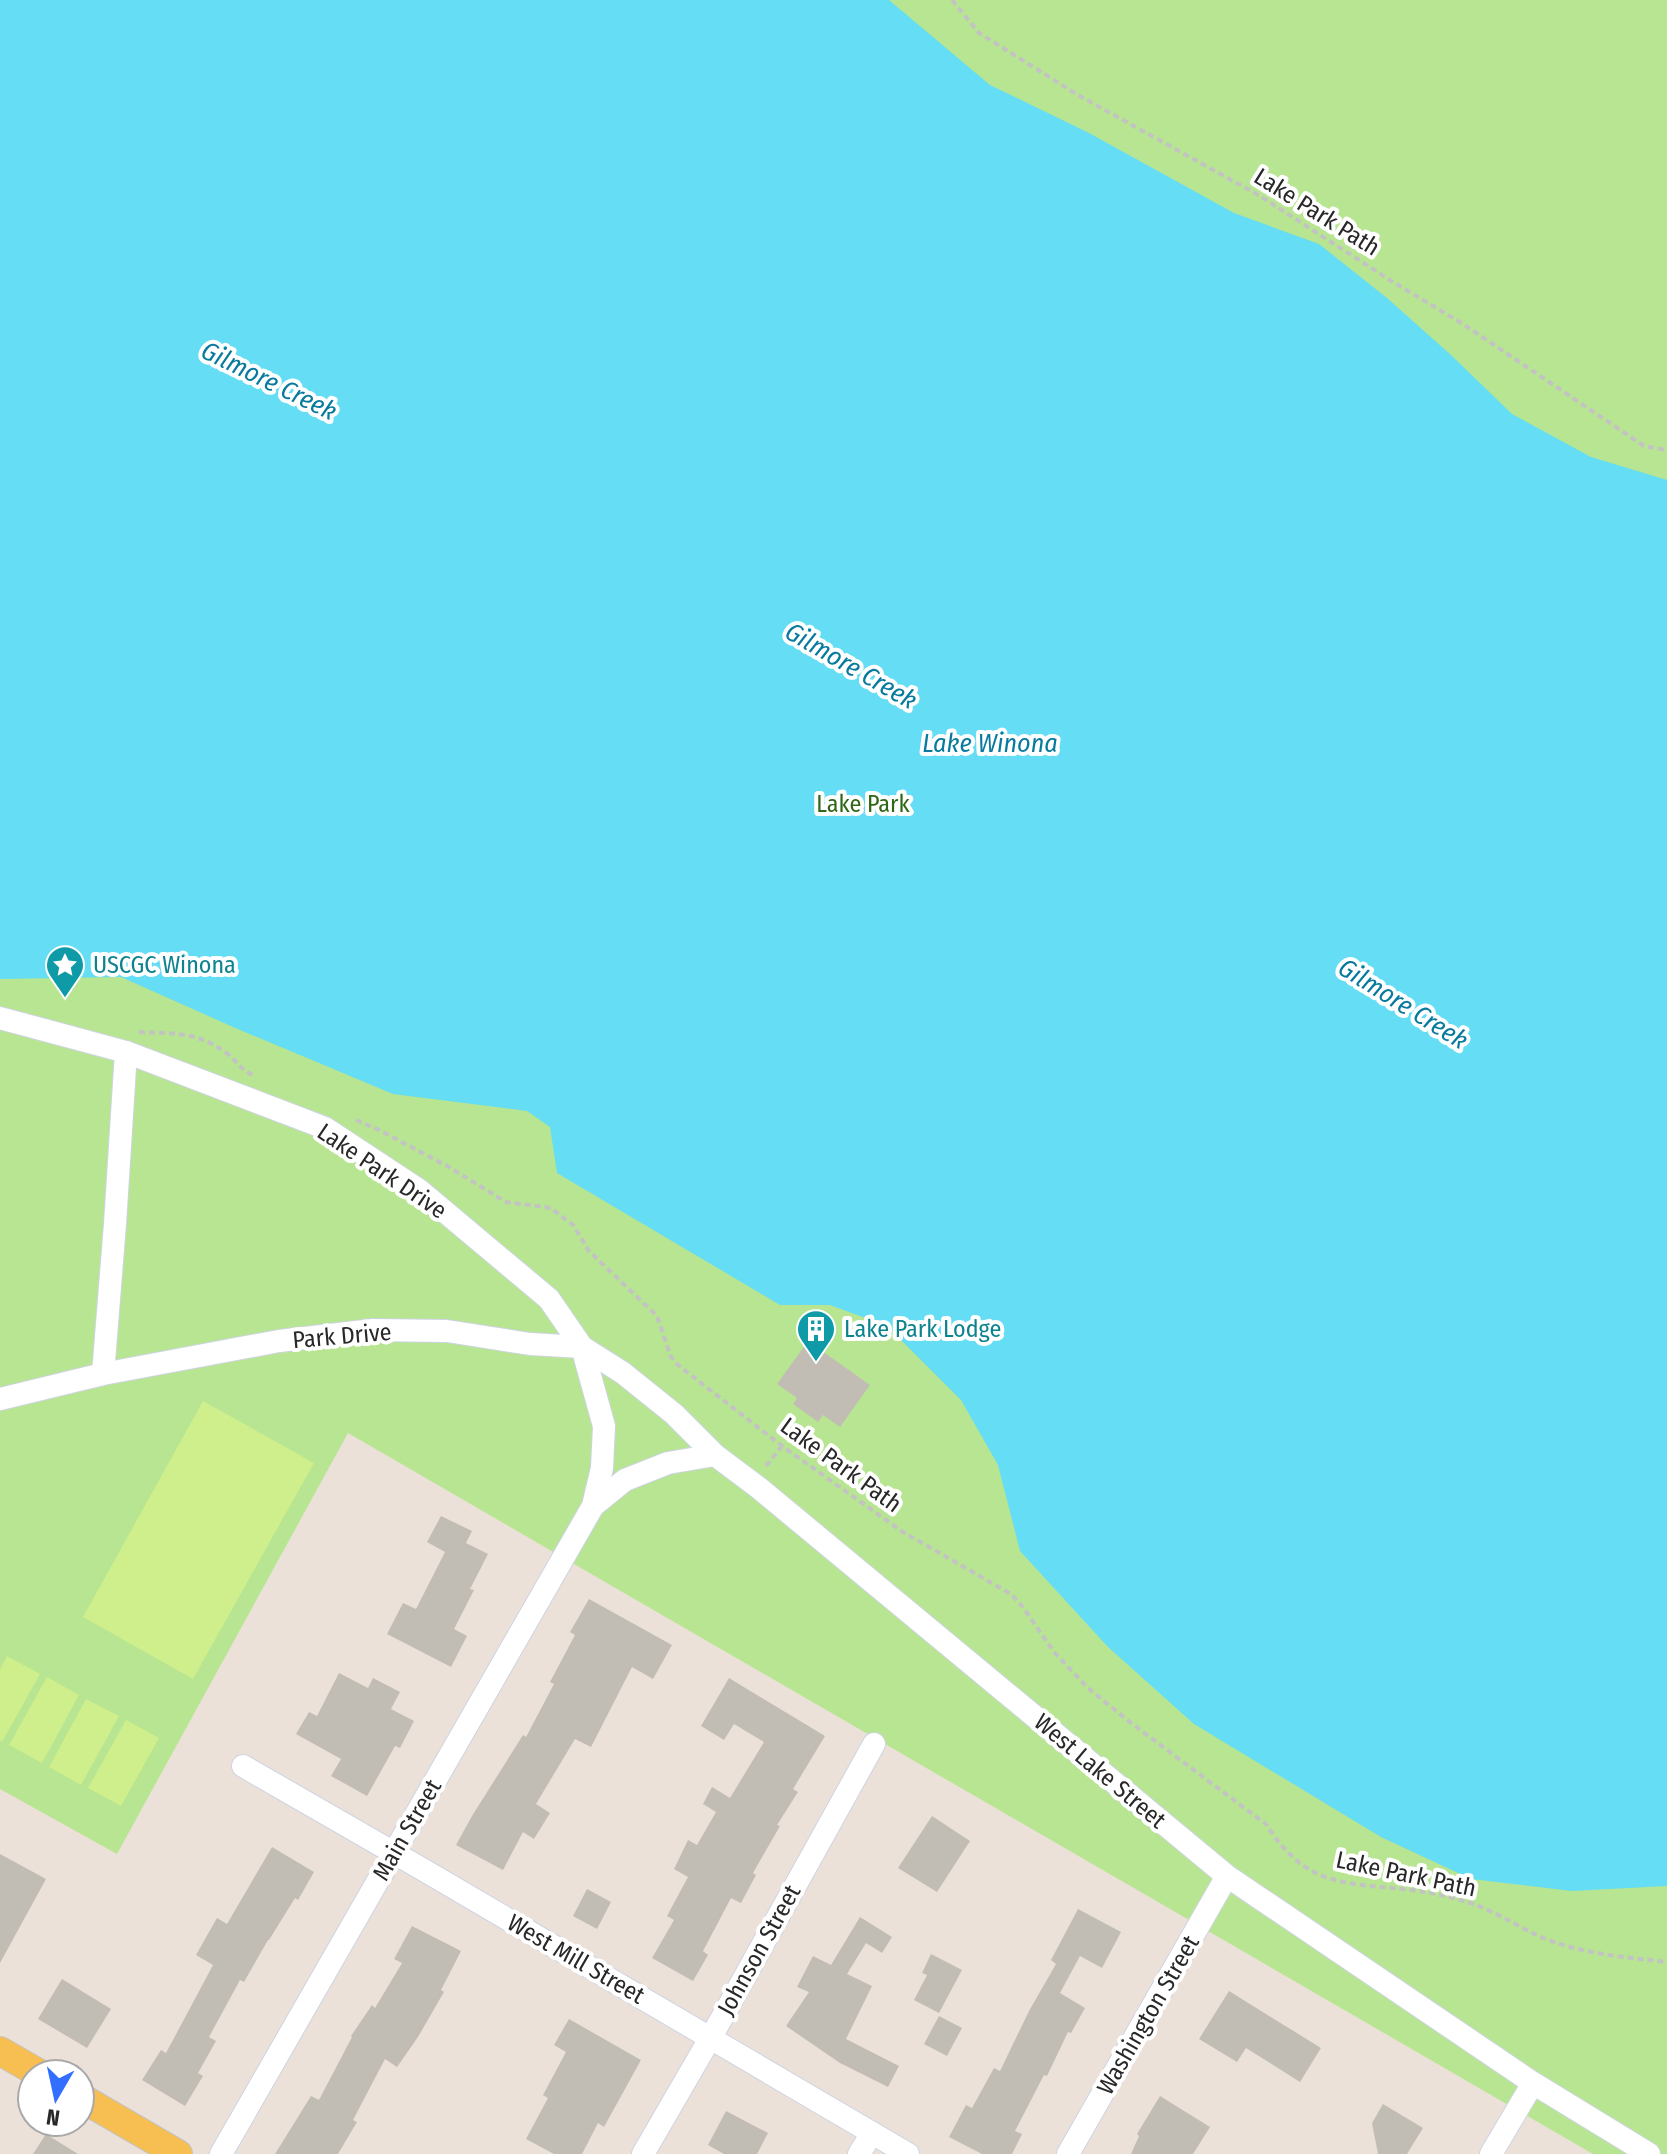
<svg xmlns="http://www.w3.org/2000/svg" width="1667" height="2154" font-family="'Fira Sans Condensed',sans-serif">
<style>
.green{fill:#b7e591}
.pitch{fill:#cfee8c}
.water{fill:#65ddf4}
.building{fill:#c2bdb4}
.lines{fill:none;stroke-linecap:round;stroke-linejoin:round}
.minor-casing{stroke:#ced4e2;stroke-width:24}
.major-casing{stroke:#c3c3c3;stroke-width:30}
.path{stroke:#c3c3c3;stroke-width:4;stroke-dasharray:6 4;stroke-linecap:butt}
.minor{stroke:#fff;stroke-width:22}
.major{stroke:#f7bf52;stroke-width:28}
.labels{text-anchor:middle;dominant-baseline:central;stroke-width:8;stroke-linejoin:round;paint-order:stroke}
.street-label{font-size:24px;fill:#282828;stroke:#fff}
.park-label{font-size:24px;fill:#2f6716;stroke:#fff}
.culture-label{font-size:24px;fill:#0d838f;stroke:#fff;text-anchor:start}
.water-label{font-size:26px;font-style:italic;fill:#077a9d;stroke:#fff}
</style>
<rect width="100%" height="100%" fill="#ebe1d8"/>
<path class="green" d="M0,0h1667v2154h-74l-1245,-721 -231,421 -117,-65z"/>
<path class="pitch" d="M203,1401l111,62 -121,216 -110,-62z
M7,1656l33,18 -38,68 -2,-2v-71z
M47,1677l32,18 -37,68 -33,-18z
M86,1699l33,17 -38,69 -32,-18z
M126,1720l33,18 -38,68 -33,-18z"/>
<path class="water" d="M0,0h889l101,85 99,48 145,80 85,31 68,54 64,57 61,59 79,43 76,23v1406l-95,5 -101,-12 -90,-42 -187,-113 -86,-77 -88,-96 -22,-86 -37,-65 -74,-74 -57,-21h-50l-223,-132 -7,-46 -23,-16 -134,-17 -160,-67 -112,-50 -121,2z"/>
<path class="building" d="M808,1341l62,44 -30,42 -17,-12 -5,7 -25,-18 4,-6 -20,-14z
M441,1516l31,15 -6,12 22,11 -18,35 4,1 -20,39 13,7 -16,31 -64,-33 16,-31 13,6 29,-57 -18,-10z
M589,1599l83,46 -19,34 -21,-12 -41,80 -16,-8 -39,65 14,9 -16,26 -11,-7 -20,38 -47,-25 16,-29 51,-81 3,2 28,-53 -4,-2 25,-47 -5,-3z
M339,1673l29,15 5,-10 27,14 -9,17 23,12 -14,27 -5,-2 -28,50 -36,-20 10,-17 -45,-25 13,-22 8,4z
M729,1678l96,58 -32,53 5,3 -21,33 3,1 -27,47 3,2 -15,28 -10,-5 -28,53 5,4 -15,26 -41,-23 22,-38 -7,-4 21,-39 -14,-8 14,-29 9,5 19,-33 -13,-8 9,-17 18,11 34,-56 -30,-18 -10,16 -23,-14z
M932,1816l38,25 -33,51 -39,-24z
M272,1847l42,25 -16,28 -3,-2 -26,42h-1l-24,42 -4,-2 -31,57 7,4 -18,32 5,3 -18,30 -43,-26 19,-30 5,3 47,-88 -17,-10 21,-37 10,6z
M0,1854l46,25 -46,84z
M587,1889l24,13 -14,27 -24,-13z
M1078,1909l43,23 -19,36 -22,-12 -20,37 25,15 -14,25 -3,-1 -21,44 -3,-1 -29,56 7,3 -10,20h-30l-33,-17 17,-32 6,3 22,-40 6,3 29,-60 27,-47 -5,-4z
M860,1917l32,20 -10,16 -16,-10 -19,31 25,12 -26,53 53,27 -11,21 -48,-24 -54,-37 23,-34 -12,-5 16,-31 18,9z
M412,1926l49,25 -20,39 3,2 -26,45 -21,30 -12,-8 -32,61 4,2 -19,32h-63l36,-58 8,4 33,-63 -1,-1 21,-31 3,3 27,-45 -8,-4z
M931,1954l31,16 -23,43 -25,-13 13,-25 -5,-2z
M62,1979l49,30 -24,39 -49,-29z
M1229,1991l92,57 -21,34 -54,-34 -9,14 -38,-23z
M939,2016l23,12 -15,28 -23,-12z
M569,2019l72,41 -37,67 -6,-4 -16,31h-28l-28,-15 22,-41 -5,-3 23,-43 -12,-7z
M1160,2096l50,31 -17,27h-62l8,-18 -2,-2z
M1383,2104l40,24 -16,26h-29l-6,-31z
M726,2111l42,22 -11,21h-33l-16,-9z
M46,2134l32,20h-45z"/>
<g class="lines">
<g class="minor-casing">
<path id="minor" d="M0,1018l126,34 199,76 94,62 130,109 33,48 22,79 -2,42 -9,38 -372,648
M103,1374l12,-150 11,-172
M0,1399l103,-25 176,-33 94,-11 74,1 83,13 52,3 41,26 51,41 41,41 44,33 468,388 306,207 116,71
M593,1506l32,-26 43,-17 47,-8
M243,1766l179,103 486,285
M643,2154l80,-138 151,-272
M859,2154l13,-21
M1068,2154l159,-278
M1491,2154l42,-71"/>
</g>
<g class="major-casing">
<path id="major" d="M0,2051l40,23
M80,2097l98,57"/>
</g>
<path class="path" d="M952,0l27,33 99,62 182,101 133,86 70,42 181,122 23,4
M139,1032c37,2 59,-1 90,23 11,9 9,13 24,20
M356,1120l23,10 70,37 57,35 45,6 22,17 16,26 68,65 14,41 7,8 104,81 121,86 108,62 11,12 32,46 34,36 43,35 136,102c12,20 30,40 53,50 37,15 81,10 120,20 18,4 36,9 52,17 17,8 33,18 49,25 40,17 84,20 126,25
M766,1466l16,-20"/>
<use href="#minor" class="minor"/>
<use href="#major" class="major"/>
</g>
<defs>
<g id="sight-pin" transform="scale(2)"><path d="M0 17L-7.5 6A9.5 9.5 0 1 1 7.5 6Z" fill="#0f9aa8" stroke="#fff"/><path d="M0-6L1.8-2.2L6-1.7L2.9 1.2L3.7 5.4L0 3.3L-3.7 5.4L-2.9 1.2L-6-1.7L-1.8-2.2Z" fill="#fff"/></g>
<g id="building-pin" transform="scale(2)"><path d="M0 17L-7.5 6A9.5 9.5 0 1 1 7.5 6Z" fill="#0f9aa8" stroke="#fff"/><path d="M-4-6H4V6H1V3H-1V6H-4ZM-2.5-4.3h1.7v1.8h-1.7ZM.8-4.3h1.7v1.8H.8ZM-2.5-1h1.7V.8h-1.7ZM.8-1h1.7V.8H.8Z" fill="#fff"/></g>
</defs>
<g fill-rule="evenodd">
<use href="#sight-pin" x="65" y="965"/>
<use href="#building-pin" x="816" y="1329"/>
</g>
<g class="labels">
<g class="street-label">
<text transform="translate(1317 212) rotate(32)">Lake Park Path</text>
<text transform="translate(382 1171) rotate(34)">Lake Park Drive</text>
<text transform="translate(342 1336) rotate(-5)">Park Drive</text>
<text transform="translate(841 1465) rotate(36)">Lake Park Path</text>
<text transform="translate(1100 1771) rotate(40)">West Lake Street</text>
<text transform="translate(407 1830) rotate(-60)">Main Street</text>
<text transform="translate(1406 1874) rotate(12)">Lake Park Path</text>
<text transform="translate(759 1950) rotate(-61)">Johnson Street</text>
<text transform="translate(576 1959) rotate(30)">West Mill Street</text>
<text transform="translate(1148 2015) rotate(-60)">Washington Street</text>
</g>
<g class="park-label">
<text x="863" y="804">Lake Park</text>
</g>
<g class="culture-label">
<text x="93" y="965">USCGC Winona</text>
<text x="844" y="1329">Lake Park Lodge</text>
</g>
<g class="water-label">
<text transform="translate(269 381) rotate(26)">Gilmore Creek</text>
<text transform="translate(851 666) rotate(30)">Gilmore Creek</text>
<text x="990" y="743">Lake Winona</text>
<text transform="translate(1403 1004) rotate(32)">Gilmore Creek</text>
</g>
</g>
<g transform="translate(56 2098) rotate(189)"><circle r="38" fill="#ffffff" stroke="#a9a9a9" stroke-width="2"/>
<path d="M0-6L14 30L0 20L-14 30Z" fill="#326eff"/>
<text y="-12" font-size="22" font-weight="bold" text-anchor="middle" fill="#282828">N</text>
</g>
</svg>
